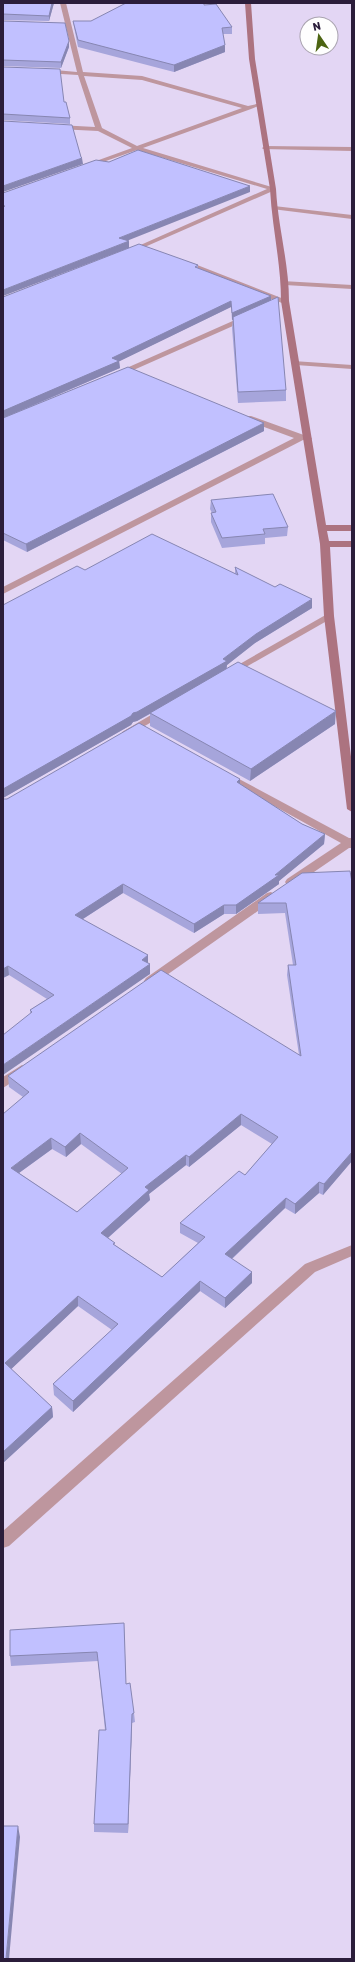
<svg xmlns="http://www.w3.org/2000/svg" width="355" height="1962" font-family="Rubik,sans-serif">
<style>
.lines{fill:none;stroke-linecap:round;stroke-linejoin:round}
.street{fill:#be969e;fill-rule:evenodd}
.secondary{fill:#ac7380;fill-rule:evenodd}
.wall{fill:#a6a5db;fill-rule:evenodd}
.shaded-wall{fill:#8786b2}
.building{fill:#c1c0ff;stroke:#8786b2;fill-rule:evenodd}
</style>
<rect width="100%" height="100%" fill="#e3d6f4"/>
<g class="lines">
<path class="street" d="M60,3h6l17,69 59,4 106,30 13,-3v2l-10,4 -108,39 132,40v2l-144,63h-4v-2l140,-62 -130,-39 -48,17h-4v-2l47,-17 -34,-17 -40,-2 -3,-2 3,-2 37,2 -17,-52 -34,-2 -3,-2 3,-2 33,3zM84,76l58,4 100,28 -105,38 -35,-18z
M265,146l87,1v4l-89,-2 -1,-1z
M274,206l78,9v4l-80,-10v-2z
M181,261h6l102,40 -7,2 -101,-38z
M282,281l70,4v4l-67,-4 -4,-2z
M244,316l7,2 -131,58 -7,-2z
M293,361l59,4v4l-56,-4h-3z
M245,416h6l61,22 -1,2h-8l-300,154v-7l291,-149 -49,-18z
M329,613l5,3 -2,2 -100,57h-6l-2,-2z
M163,708l4,1 1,2 -1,2 -36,21 -4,1 -5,-3z
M226,772l123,66h3v10h-3l-54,37h-8l-2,-3 2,-3 54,-36 -119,-66 -1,-2z
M271,892l6,4 -2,3 -121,85h-8l-2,-3 2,-3 121,-85z
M22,1065l4,2 2,3 -2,3 -23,15v-11z
M352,1245v11l-37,16 -306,274 -6,2v-17l302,-267z"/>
<path class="secondary" d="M245,3h6l4,56 21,130c2,38 13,74 13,112l37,224h26v6h-25l2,10h23v6h-22l4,69 18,149v47l-5,-3 -23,-193 -4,-72 -39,-243c0,-38 -9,-74 -11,-112l-21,-130z"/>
</g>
<path class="wall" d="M3,3h51l-5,18 -46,-1z
M204,5l28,22v7h-9l2,11v7l-51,20 -96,-25 -4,-20 -1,-6h18z
M3,21l66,26 -8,21 -58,-2z
M3,67l61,35 6,16v6l-67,-4z
M198,265v3l73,32 15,90v11l-48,2 -6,-75 1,-9 -1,1 -1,-13 -112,54 1,7 -104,45 248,18 -237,121 -24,-12v-243z
M211,500l77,27 -1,9 -22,2v6l-43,4 -11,-26v-9h1l-2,-4z
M235,567l77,41 -57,35 -28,22v4l108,55 -85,57 -100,-55v-12l-13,7 -4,1 -2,3 -128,73v-193l82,-35 150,3z
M240,779v5l62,40 23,10 -1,10 -45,37v3l-43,30h-12l-30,19 -71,-40 -40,26 65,45 2,10 -120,39v-3l17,-11 -38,-24 -6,3 4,-179z
M352,882v279l-29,34 -4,-2 -24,21 -10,-6 -53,51 20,24 -27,25 -25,-17 -127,121 -19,-17 -1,-11 59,-54 -34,-24 -67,63 41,38 1,10 -50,46 20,-366 -14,-10 -1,-11 291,-21 -12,-80 1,-10h5l-8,-52 -27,1v-11zM241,1125l31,19 -27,31 -65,48v10l18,10 -36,34 -47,-32 -7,-7 42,-38 -1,-6 37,-29 3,2zM81,1144l41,30 -45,38 -58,-39 33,-24 14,8z
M124,1623l2,61 8,29 1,9 -3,1 -4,110 -34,-1v-8l11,-94 -7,-69 -87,5 -1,-10z"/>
<path class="shaded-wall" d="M52,3h2l-5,18v-5z
M69,41v6l-8,21v-6z
M225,45v7l-51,20v-7z
M82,158l1,6 -80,28v-6z
M250,186v6l-131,52v-6z
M129,241v7l-126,48v-6z
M271,296v7l-39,17v-7z
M231,301v6l-113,55 1,-1 1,7 -117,50v-7l109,-53z
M264,423v8l-237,121 -1,-8z
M312,599v9l-57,35 -28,22 -1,5 -89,51 -4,1 -2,3 -128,73v-9l220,-130 33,-25z
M336,711l-1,13 -85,57 1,-12z
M240,779v9l-3,-6z
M325,834l-1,10 -45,37v3l-43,30v-9l39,-30z
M123,884v9l-48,31v-9z
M224,905v9l-30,19v-9z
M148,955v9l-6,-4z
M150,964v10l-147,101v-10z
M8,966l1,9 -6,3v-9z
M241,1114v11l-52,42v-10z
M80,1133l1,11 -15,13 -1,-10z
M51,1138l1,11 -40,29 -1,-10z
M352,1152v9l-29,34 1,-11z
M186,1155v10l-37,29 1,6 -48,43 -1,-10 44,-46z
M319,1182v11l-24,21v-10z
M286,1198l-1,10 -60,57v-11z
M252,1272v11l-27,25v-10z
M200,1281v10l-127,121v-11z
M78,1296v10l-72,68 -1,-11z
M52,1407l1,10 -50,46v-11z
M132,1714v9l-4,110v-9z
M18,1826l2,11 -11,122h-3z"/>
<path class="building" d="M3,3h49l-3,13 -46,-2z
M126,3h78v2l12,-1 16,23 -10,1 3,17 -51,20 -96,-25 -5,-19h18z
M3,21l62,2 4,18 -8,21 -58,-2z
M3,67l57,2 4,33h2l4,16 -67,-4z
M3,121l69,4 9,32 1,1 -79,28z
M138,150l112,36 -131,52 10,3 -126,49v-83l2,-1h-2v-13l93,-33 13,2z
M139,244l59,21 -3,2 76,29 -39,17 -1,-12 -119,57 7,3 -116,50v-114z
M278,297l8,93 -48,2 -5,-75z
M128,367l136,56 -238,121 -23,-11v-115z
M273,494l15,33 -25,2 2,5 -43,4 -11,-25 5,-1 -5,-12z
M152,534l86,41 -3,-8 40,20 5,-3 32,15 -56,35 -33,25 4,2 -90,51 -4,1 -2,3 -128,73v-184l74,-39 8,4z
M238,662l98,49 -85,58 -101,-56z
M139,723l101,56 -3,3 65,42 23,10 -50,41h4l-43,30h-12l-30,19 -71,-40 -48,31 73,40 -6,5 8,4 -147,101v-30l29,-23 -2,-2 24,-15 -46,-29 -5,3v-170h4z
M350,871l2,11v270l-28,32 -5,-2 -24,22 -9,-6 -61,56 27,18 -27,26 -25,-17 -127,120 -20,-17 65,-60 -40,-28 -73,67 47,44 -49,45v-338l26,-22 -21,-16 153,-106 140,86 -13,-91h8l-10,-62h-28l44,-30zM241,1114l37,23 -33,38 -6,-4 -59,52 25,14 -43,40 -49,-33 2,-1 -14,-10 48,-43 -4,-3 41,-32 3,2zM80,1133l48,35 -51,44 -66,-44 40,-30 14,9z
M124,1623l2,61 4,-1 4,30 -2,1 -4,110h-34l5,-94h7l-9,-78 -87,4v-26z
M3,1826h15l-12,133h-3z"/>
<rect width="355" height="1962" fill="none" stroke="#2b1d3a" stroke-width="8"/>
<g transform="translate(319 36) rotate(347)"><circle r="19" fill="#fefefe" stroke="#aaa4b0"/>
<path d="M0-3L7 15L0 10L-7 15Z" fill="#4c6412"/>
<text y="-6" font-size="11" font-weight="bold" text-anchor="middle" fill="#2b1d3a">N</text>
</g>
</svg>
